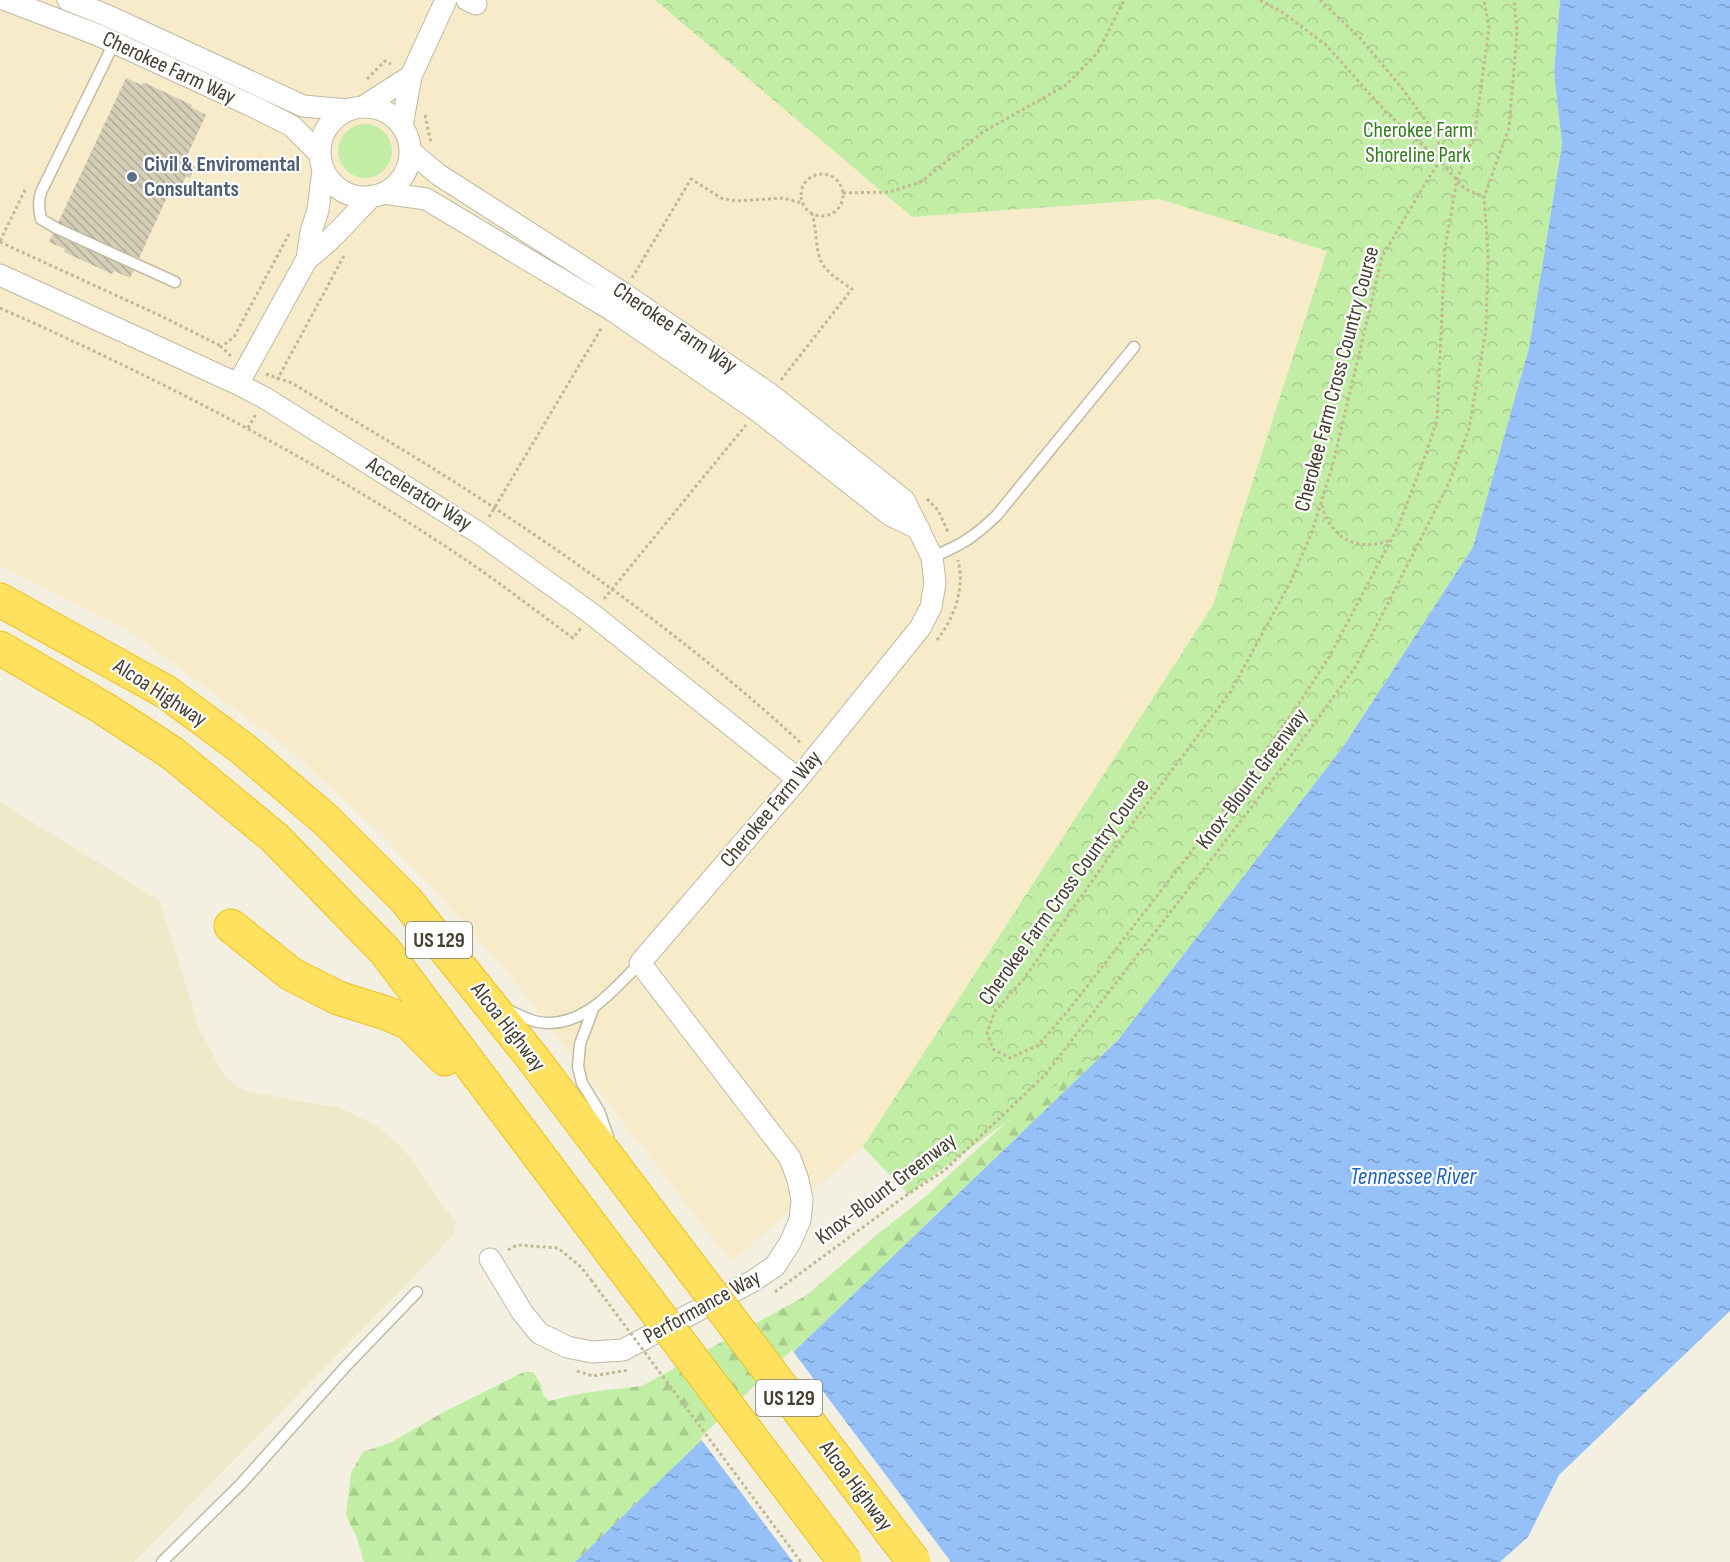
<svg xmlns="http://www.w3.org/2000/svg" width="1730" height="1562" font-family="'Sofia Sans Condensed',sans-serif">
<style>
.commercial{fill:#f8ebc9}
.education{fill:#eee9c9}
.grass{fill:#c2eda5}
.forest{fill:url(#forest-firs)}
.park{fill:url(#park-crowns)}
.water{fill:url(#water-ripples)}
.pier{fill:#f3f0e1}
.building{fill:url(#building-back-hatch)}
.lines{fill:none;stroke-linecap:round;stroke-linejoin:round}
.lane-casing{stroke:#bfbaa4;stroke-width:13}
.street-casing{stroke:#bfbaa4;stroke-width:23}
.highway-casing{stroke:#eec020;stroke-width:35}
.path{stroke:#c2b893;stroke-width:3;stroke-dasharray:3 3;stroke-linecap:butt}
.lane{stroke:#fff;stroke-width:10}
.street{stroke:#fff;stroke-width:21}
.highway{stroke:#ffe160;stroke-width:33}
.highway-bridge-casing{stroke:#eec020;stroke-width:35;stroke-linecap:butt}
.path-bridge{stroke:#c2b893;stroke-width:3;stroke-dasharray:3 3;stroke-linecap:butt}
.highway-bridge{stroke:#ffe160;stroke-width:33}
.service-dot{fill:#5c6f8a;stroke:#fff;stroke-width:2}
.labels{text-anchor:middle;dominant-baseline:central;stroke-width:4.5;stroke-linejoin:round;paint-order:stroke}
.shield{fill:#fff;stroke:#7d7970;stroke-width:1.5}
.shield-label{font-size:21px;font-weight:bold;fill:#454032}
.street-label{font-size:22px;fill:#454032;stroke:#fff}
.park-label{font-size:22px;fill:#357c1f;stroke:#fff}
.service-label{font-size:22px;font-weight:bold;fill:#4e5e75;stroke:#fff;text-anchor:start}
.water-label{font-size:24px;font-style:italic;fill:#2063bb;stroke:#fff}
</style>
<defs>
<pattern id="forest-firs" width="22" height="20" patternUnits="userSpaceOnUse" patternTransform="scale(1.5)"><rect width="22" height="20" fill="#c2eda5"/><path d="M5 1l3.5 6h-7zM16 11l3.5 6h-7z" fill="#a8cc8e"/></pattern>
<pattern id="park-crowns" width="20" height="18" patternUnits="userSpaceOnUse" patternTransform="scale(1.5)"><rect width="20" height="18" fill="#c2eda5"/><path d="M2 6a3 3 0 1 1 6 0M12 15a3 3 0 1 1 6 0" fill="none" stroke="#a8cc8e"/></pattern>
<pattern id="water-ripples" width="26" height="14" patternUnits="userSpaceOnUse" patternTransform="scale(1.5)"><rect width="26" height="14" fill="#95c1f8"/><path d="M2 4q2-2 4 0t4 0M15 11q2-2 4 0t4 0" fill="none" stroke="#7b9ec9"/></pattern>
<pattern id="building-back-hatch" width="6" height="6" patternUnits="userSpaceOnUse" patternTransform="scale(1.5)"><rect width="6" height="6" fill="#d5ceb6"/><path d="M-1 5l2 2M0 0l6 6M5-1l2 2" fill="none" stroke="#afa995"/></pattern>
</defs>
<rect width="100%" height="100%" fill="#f3f0e1"/>
<path class="commercial" d="M0,0h655l257,217 247,-18 168,52 -114,354 -350,542 -132,115 -234,-303 -112,-122 -102,-93 -154,-113 -129,-66z"/>
<path class="education" d="M0,802l160,99 40,130 25,46 19,14 96,17 37,18 25,21 53,75 -1,12 -43,46 -277,282h-134z"/>
<path class="grass" d="M338 151a27 27 0 1 1 54 0a27 27 0 1 1-54 0Z"/>
<path class="forest" d="M1118,1040l-543,522h-211l-7,-24 -11,-23 5,-42 12,-21 27,-9 52,-30 82,-41h9l8,12 2,11 6,6 34,-8 59,-7 165,-91 72,-62 45,-35 87,-80z"/>
<path class="park" d="M655,0h905l-6,72 8,72 -33,204 -56,199 -128,197 -227,296 -210,154 -45,-47 350,-542 114,-354 -168,-52 -247,18z"/>
<path class="water" d="M1560,0h170v1311l-171,164 -31,62 -28,25h-925l543,-522 227,-296 128,-197 56,-199 33,-204 -8,-72z"/>
<path class="pier" d="M792,1350l159,212h-158l-93,-124z"/>
<path class="building" d="M126,78l16,7 1,-3 49,23 -1,2 15,8 -22,47 11,5 -5,11 -4,-2 -5,12 -8,-4 -43,94 -16,-7 -2,3 -48,-22 1,-3 -16,-7z"/>
<g class="lines">
<g class="lane-casing">
<path id="lane" d="M114,43l-73,149c-3,10 -2,17 0,27l15,9 119,54
M932,557c30,-12 42,-20 65,-42l137,-168
M593,1009l-13,35 -2,23 4,16 17,28 9,26
M508,1010c9,4 20,10 30,12 44,8 75,-32 102,-59
M162,1562l79,-78 105,-118 71,-74"/>
</g>
<g class="street-casing">
<path id="street" d="M6,0l92,35 154,71 40,20 28,28
M68,0l38,15 197,91 45,4
M467,0l9,4
M364,106l47,-30
M320 152a45 45 0 1 1 90 0a45 45 0 1 1-90 0Z
M402,126l9,-50 35,-76
M410,151l29,24 184,118 147,101 134,106 28,57 3,26 -4,24 -11,21 -122,151 -158,184 150,195 8,22 4,20 -2,20 -10,23 -15,23 -22,15 -130,69 -31,2 -25,-5 -28,-14 -17,-21 -32,-53
M384,193l42,6 186,111 146,101 132,104 29,14
M307,259c25,-18 44,-42 65,-63
M0,275l238,109 27,14 214,135 113,81 206,165
M238,384l69,-125 4,-27 7,-22 5,-40"/>
</g>
<g class="highway-casing">
<path id="highway" d="M0,600l166,92 76,56 84,72 80,80 129,161 130,172
M0,648l103,60 69,45 103,85 110,113 236,314
M231,926l60,48 47,24 48,15 23,10 36,36"/>
</g>
<path class="path" d="M1260,0l22,12 44,33 60,67 54,49 25,28 19,8
M1320,0l40,38 41,49 37,50 2,24 -14,21 -44,75 -49,207 -21,68 -21,49 -60,110 -99,133 -109,156 -28,31 -8,22 6,16 17,9 28,-13 30,-34 150,-194 80,-112 31,-48 69,-130 26,-68 13,-39 8,-172 12,-68 18,-48 14,-104 -5,-28
M367,79l18,-18 6,3
M425,115l5,24 3,4
M801 195a21 21 0 1 1 42 0a21 21 0 1 1-42 0Z
M843,193l46,-1 32,-10 62,-50 83,-47 32,-33 26,-52
M0,241l26,-53
M0,242l161,74 60,30
M632,278l59,-99 30,19 15,3 47,-3 19,5
M0,308c160,71 317,152 463,250 37,25 73,53 110,80l8,-10
M231,356l-10,-9 13,-10 55,-103
M266,374l26,9c67,41 135,80 201,124 108,71 214,149 309,237
M277,380l68,-126
M781,380l71,-91c-10,-7 -26,-16 -31,-28 -6,-13 -4,-32 -9,-47
M248,428l8,-14
M927,499l11,11 11,24
M1322,505c8,33 36,48 68,35
M489,517l113,-190
M604,599l142,-174
M937,640c18,-23 28,-52 21,-80
M508,1250l9,-5 41,3 23,19 10,13
M775,1292l133,-98 37,-24 100,-95 242,-314 69,-95 93,-183 20,-54 17,-99 2,-77 -4,-56 25,-69 8,-96 -3,-32
M577,1371l16,5 36,-6"/>
<use href="#lane" class="lane"/>
<use href="#street" class="street"/>
<use href="#highway" class="highway"/>
<g class="highway-bridge-casing">
<path id="highway-bridge" d="M665,1233l249,329
M621,1265l224,297"/>
</g>
<path class="path-bridge" d="M591,1280l210,282"/>
<use href="#highway-bridge" class="highway-bridge"/>
</g>
<circle class="service-dot" cx="132" cy="177" r="6"/>
<g class="labels">
<g class="shield">
<rect x="406" y="922" width="66" height="36" rx="4.5"/>
<rect x="756" y="1380" width="66" height="36" rx="4.5"/>
</g>
<g class="shield-label">
<text x="439" y="940">US 129</text>
<text x="789" y="1398">US 129</text>
</g>
<g class="street-label">
<text transform="translate(169 68) rotate(25)">Cherokee Farm Way</text>
<text transform="translate(675 328) rotate(34)">Cherokee Farm Way</text>
<text transform="translate(1337 379) rotate(-75)">Cherokee Farm Cross Country Course</text>
<text transform="translate(419 494) rotate(32)">Accelerator Way</text>
<text transform="translate(160 693) rotate(33)">Alcoa Highway</text>
<text transform="translate(1252 779) rotate(-53)">Knox-Blount Greenway</text>
<text transform="translate(771 809) rotate(-50)">Cherokee Farm Way</text>
<text transform="translate(1064 892) rotate(-54)">Cherokee Farm Cross Country Course</text>
<text transform="translate(508 1027) rotate(52)">Alcoa Highway</text>
<text transform="translate(886 1189) rotate(-37)">Knox-Blount Greenway</text>
<text transform="translate(702 1307) rotate(-29)">Performance Way</text>
<text transform="translate(856 1486) rotate(53)">Alcoa Highway</text>
</g>
<g class="park-label">
<text x="1418" y="130">Cherokee Farm<tspan x="1418" dy="25">Shoreline Park</tspan></text>
</g>
<g class="service-label">
<text x="144" y="164">Civil &amp; Enviromental<tspan x="144" dy="25">Consultants</tspan></text>
</g>
<g class="water-label">
<text x="1413" y="1176">Tennessee River</text>
</g>
</g>
</svg>
